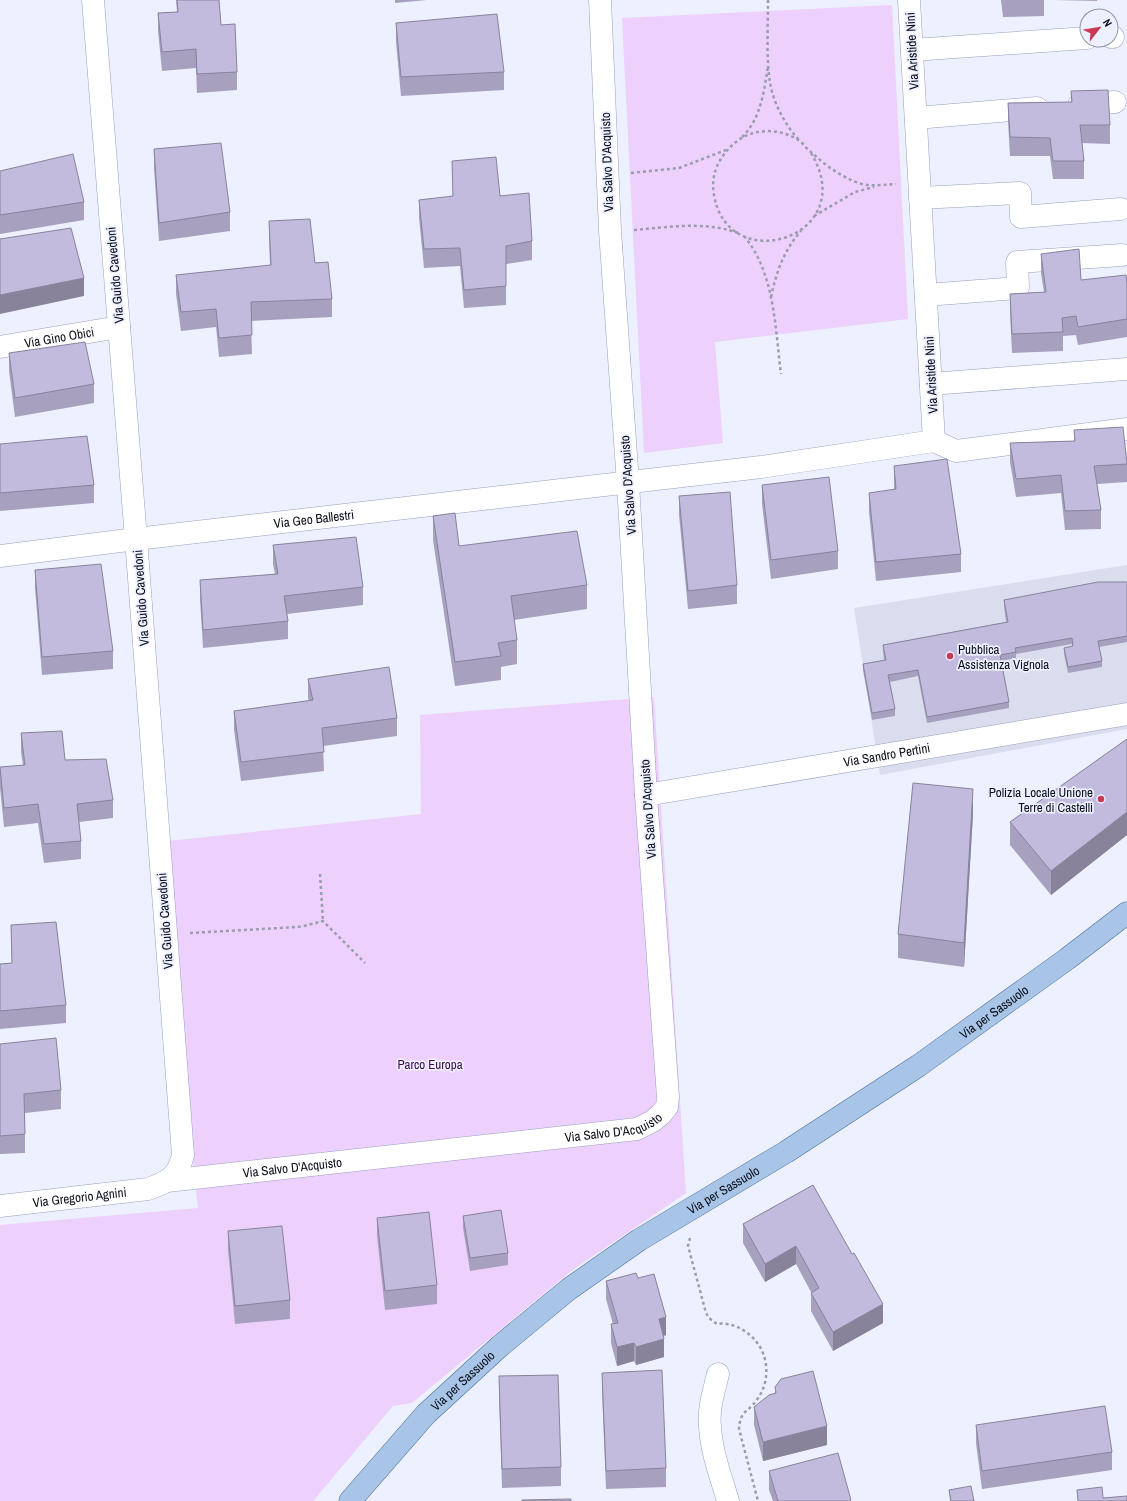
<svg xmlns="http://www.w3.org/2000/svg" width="1127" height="1501" font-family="'Archivo Narrow',sans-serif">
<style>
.built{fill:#d9ddee}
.green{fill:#eed0fd}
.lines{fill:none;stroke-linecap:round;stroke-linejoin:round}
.minor-casing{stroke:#98a0c2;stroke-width:23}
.major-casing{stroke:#4b6c95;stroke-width:23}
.path{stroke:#9a9dab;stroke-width:2.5;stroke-dasharray:3 3;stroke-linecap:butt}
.minor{stroke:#fff;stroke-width:22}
.major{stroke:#a8c5e8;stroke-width:22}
.wall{fill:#a7a1bf}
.shaded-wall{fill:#88839b}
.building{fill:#c2bbde;stroke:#88839b}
.poi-dot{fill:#c93953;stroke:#ecf0ff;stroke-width:1.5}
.labels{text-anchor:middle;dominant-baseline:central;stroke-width:3.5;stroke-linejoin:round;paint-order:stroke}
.street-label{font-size:13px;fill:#0b0e19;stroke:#ecf0ff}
.poi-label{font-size:13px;fill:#0b0e19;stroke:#ecf0ff;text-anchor:start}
.park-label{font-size:13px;fill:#3e0a52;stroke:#ecf0ff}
</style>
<rect width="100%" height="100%" fill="#ecf0ff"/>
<path class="built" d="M1127,565v164l-247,46 -26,-167z"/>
<path class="green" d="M892,5l16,314 -193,23 8,101 -79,10 -22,-435z
M654,697l32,496 -115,78 -159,132 -19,3 -80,95h-313v-276l198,-17 -39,-366 262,-28 -1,-99z"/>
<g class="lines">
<g class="minor-casing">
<g id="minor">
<path d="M1111,37h2"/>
<path d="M912,50l175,-12"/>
<path d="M1079,105l36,-3"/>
<path d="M916,118l121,-10"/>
<path d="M920,198l100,-5 1,24 100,-8"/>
<path d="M926,295l92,-7 -1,-26 105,-7"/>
<path id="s1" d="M0,347l119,-20"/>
<path d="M931,384l196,-15"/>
<path d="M934,441l22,10 171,-22"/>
<path id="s2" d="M0,556l136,-17 625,-72 173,-26 -25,-441"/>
<path id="s3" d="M646,795l481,-81"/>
<path id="s4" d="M167,1181l470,-52 16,-8 8,-7 6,-7 1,-10 -22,-302 -18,-312 -18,-252 -10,-231"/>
<path id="s5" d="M0,1206l148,-17c20,-7 30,-12 35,-34l-47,-616 -43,-539"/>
<path d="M718,1374c-4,17 -10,35 -8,52 1,25 11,51 18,75"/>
</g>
</g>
<g class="major-casing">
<g id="major">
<path id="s6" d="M350,1501l76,-87 74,-68 69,-57 70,-49 147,-88 132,-86 149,-107 60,-46"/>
</g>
</g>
<path class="path" d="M768,0c0,27 -2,56 2,83 4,21 15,42 29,57
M742,137c19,-18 22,-46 26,-71
M811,153c51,84 -83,126 -97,42 -4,-22 6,-40 22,-53 18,-15 47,-14 65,0 4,4 7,8 11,11 11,10 24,20 37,26 17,9 29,6 47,5
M631,173l48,-5 47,-18
M814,216l41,-24 19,-5
M634,230c35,-3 71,-9 104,3
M744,236c31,37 31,92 37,138
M771,297c5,-24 13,-47 30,-66
M320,874l3,47
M190,933l107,-6 7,-1 19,-5 42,42
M690,1238l-2,8 18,67 3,5 8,6c13,-2 25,4 34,12 19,17 20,46 5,65 -9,12 -16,10 -17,28l19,72"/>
<use href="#minor" class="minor"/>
<use href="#major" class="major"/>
</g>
<path class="wall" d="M176,0h43l2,25 16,47v18l-40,3 -1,-25 -34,3 -4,-40v-18l19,-1z
M395,0h32l-32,3z
M1001,0h43v16l-41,1z
M1055,0h42v1z
M396,23l108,49v18l-103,6 -5,-54z
M1071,91l39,34v19l-28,-1 2,18v18h-31l-3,-23h-40l-2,-35v-18l63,-1z
M154,149l76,63v19l-71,10 -5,-73z
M452,161l48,35 32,45v19l-26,4v41l-42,3 -4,-42 -36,2 -5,-50v-18l34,-3z
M0,171l84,31v18l-84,14z
M269,221l46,42 17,36v18l-81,4 1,33 -33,3 -3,-30 -35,4 -5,-37v-19l94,-10 -1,-26z
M1041,254l40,26 46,5v52l-49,8 -2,-10 -13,1v15l-51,2 -2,-40v-19l34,-2 -3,-19z
M9,353l85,31v19l-79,14 -6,-46z
M1074,430l53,31v21l-30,2 4,26v19l-36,1 -4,-37 -45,4 -6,-35v-19l64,-2z
M0,444l94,41v18l-94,8z
M894,466l67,88v18l-85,9 -7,-69v-19l25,-3z
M762,485l76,66v18l-67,10 -9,-75z
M679,496l58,89v19l-49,5 -9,-94z
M433,516l26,30 128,39v24l-73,11 3,20v24l-16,3v13l-46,6 -22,-146z
M273,545l90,42v18l-76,9 1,7v18l-85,9 -3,-49v-19l75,-6 -2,-10z
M35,570l78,81v18l-71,6 -7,-87z
M1127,582v60l-28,5 3,14v6l-34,6 -4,-19v-6l8,-2v-2l-56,10v4l-15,3 8,41v6l-82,15 -9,-47 -28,6 5,27v7l-23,4 -9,-50v-6l21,-4 -1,-9v-6l123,-23 -2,-16v-6z
M308,679l89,39v18l-74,10 1,25 -83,10 -7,-51v-19l75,-10 -1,-3z
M21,733l44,27 48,40v18l-34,4 2,19v18l-37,4 -6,-40 -34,4 -4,-39v-21l23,-2 -2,-13z
M1127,739v96l-76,60 -41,-50v-23z
M973,813l-9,154 -66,-9v-24z
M11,925l55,80v18l-66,6v-65l12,-1z
M0,1044l61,46v19l-36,4v40l-25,1z
M813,1185l70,138 -50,28 -22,-40v-19l-15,-28 -31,18 -22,-39v-19z
M463,1216l45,37v12l-38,6 -7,-43z
M377,1218l60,67v19l-52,6 -8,-74z
M228,1231l62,69v19l-55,5 -7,-74z
M638,1278l28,57 -2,1v21l-28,8 -2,-4 -17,5 -6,-23v-19h2l-7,-25v-18z
M602,1373l64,95v19l-60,2 -4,-98z
M499,1376l62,91v19l-59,2 -3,-93z
M775,1387l52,58 -64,16 -9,-36v-18l21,-14z
M976,1425l136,27v18l-130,19 -6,-46z
M769,1471l82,30h-78l-4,-11z
M949,1490l25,11h-24z"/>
<path class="shaded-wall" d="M84,278v18l-84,18v-19z
M973,789v24l-9,154v-24z
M1127,812v23l-76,60v-24z
M796,1246v18l-31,18v-18z
M883,1304v19l-50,28v-19z
M666,1317v18l-7,2v-18z
M664,1339v18l-28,8v-18z
M634,1343v18l-17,5v-19z
M827,1426v19l-64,16v-19z"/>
<path class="building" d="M177,0h42l2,25 14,-1 2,48 -40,2 -1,-25 -34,3 -4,-39 20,-1z
M497,14l7,58 -103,5 -5,-54z
M1108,90l2,35h-30l4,36h-31l-3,-23 -40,-1 -2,-34 64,-1 -1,-11z
M221,143l9,69 -71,11 -5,-74z
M73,154l11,48 -84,13v-44z
M496,157l4,39 29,-3 3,48 -26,5v40l-42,4 -4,-42 -36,1 -5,-49 34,-4 -1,-35z
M310,219l5,44 13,-1 4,37 -81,3 1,33 -33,3 -3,-29 -35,3 -5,-37 95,-10 -2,-44z
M71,228l13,50 -84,17v-56z
M1079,249l2,31 45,-5 1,10v34l-49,8 -2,-11 -14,2 1,14 -51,2 -2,-40 36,-2 -5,-38z
M85,342l9,42 -79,14 -6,-45z
M1123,427l4,37 -33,2 7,44 -36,1 -4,-36 -45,4 -6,-36 65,-2 -1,-11z
M87,436l7,49 -94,8v-49z
M947,459l14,95 -85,8 -7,-69 27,-4 -2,-23z
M829,477l9,74 -67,9 -9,-75z
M730,492l7,93 -49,6 -9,-95z
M455,513l4,33 118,-15 10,54 -76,11 6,44 -19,3 3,13 -46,6 -22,-146z
M356,537l7,50 -79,9 4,25 -85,9 -3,-50 78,-6 -5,-29z
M101,564l12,87 -71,6 -7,-87z
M1098,582h29v54l-29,5 4,20 -34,6 -4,-19 9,-2 -1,-8 -57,10 1,4 -16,3 9,47 -82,15 -9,-47 -30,5 7,34 -23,4 -9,-49 23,-4 -3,-15 125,-23 -4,-22z
M389,667l8,51 -75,10 2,24 -83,10 -7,-51 79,-11 -5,-21z
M62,731l3,29 41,-1 7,41 -36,4 4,37 -37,3 -6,-40 -34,4 -4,-41 25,-2 -4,-32z
M1127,739v73l-76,59 -41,-49z
M913,783l60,6 -9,154 -66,-9z
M56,922l10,83 -66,6v-47l12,-1 -1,-38z
M56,1038l5,52 -37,4 1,40 -25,2v-92z
M813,1185l39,69 2,-1 29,51 -50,28 -22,-39 8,-5 -23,-42 -31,18 -22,-40z
M501,1210l7,43 -38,5 -7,-42z
M429,1212l8,73 -52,6 -8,-73z
M282,1226l8,74 -55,6 -7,-75z
M636,1273l2,5 16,-4 12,43 -7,2 5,20 -28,8 -2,-4 -17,4 -6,-23 7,-1 -12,-42z
M662,1370l4,98 -60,3 -4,-98z
M813,1371l14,55 -64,16 -9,-35 15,-12 7,-2 -1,-6 6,-8z
M558,1375l3,92 -59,2 -3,-93z
M1105,1406l7,46 -130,19 -6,-46z
M838,1453l13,47 -2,1h-71l-9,-30z
M971,1486l3,15h-23l-2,-11z
M1102,1487l1,11 24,-2v5h-49l-1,-11z
M571,1499v2h-49v-1z"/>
<g class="poi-dot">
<circle cx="950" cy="656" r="4"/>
<circle cx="1101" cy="799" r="4"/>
</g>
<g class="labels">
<g class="street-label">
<text transform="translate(912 51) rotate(-93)">Via Aristide Nini</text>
<text transform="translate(607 162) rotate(-92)">Via Salvo D'Acquisto</text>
<text transform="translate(115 275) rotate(-95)">Via Guido Cavedoni</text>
<text stroke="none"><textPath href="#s1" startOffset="60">Via Gino Obici</textPath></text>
<text transform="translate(931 375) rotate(-93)">Via Aristide Nini</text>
<text transform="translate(628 485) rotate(-94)">Via Salvo D'Acquisto</text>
<text stroke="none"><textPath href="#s2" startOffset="316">Via Geo Ballestri</textPath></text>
<text transform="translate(141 598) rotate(-94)">Via Guido Cavedoni</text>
<text stroke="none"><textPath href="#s3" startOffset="244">Via Sandro Pertini</textPath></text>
<text transform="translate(648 809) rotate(-94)">Via Salvo D'Acquisto</text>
<text transform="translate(165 921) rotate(-94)">Via Guido Cavedoni</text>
<text stroke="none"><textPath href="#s6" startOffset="813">Via per Sassuolo</textPath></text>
<text stroke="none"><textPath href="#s4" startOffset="450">Via Salvo D'Acquisto</textPath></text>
<text stroke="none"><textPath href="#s4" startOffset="126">Via Salvo D'Acquisto</textPath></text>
<text stroke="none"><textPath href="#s6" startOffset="489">Via per Sassuolo</textPath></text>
<text stroke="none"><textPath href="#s5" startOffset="80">Via Gregorio Agnini</textPath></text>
<text stroke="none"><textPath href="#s6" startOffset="165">Via per Sassuolo</textPath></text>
</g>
<g class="poi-label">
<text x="958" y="649">Pubblica<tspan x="958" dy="15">Assistenza Vignola</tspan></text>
<text x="1093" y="792" text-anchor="end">Polizia Locale Unione<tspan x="1093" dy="15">Terre di Castelli</tspan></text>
</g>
<g class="park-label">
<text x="430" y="1064">Parco Europa</text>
</g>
</g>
<g transform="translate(1099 28) rotate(59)"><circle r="19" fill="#ecf0ff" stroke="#9296a3"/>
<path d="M0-3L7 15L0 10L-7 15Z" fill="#c93953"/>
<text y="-6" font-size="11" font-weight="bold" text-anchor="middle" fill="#0b0e19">N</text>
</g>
</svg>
